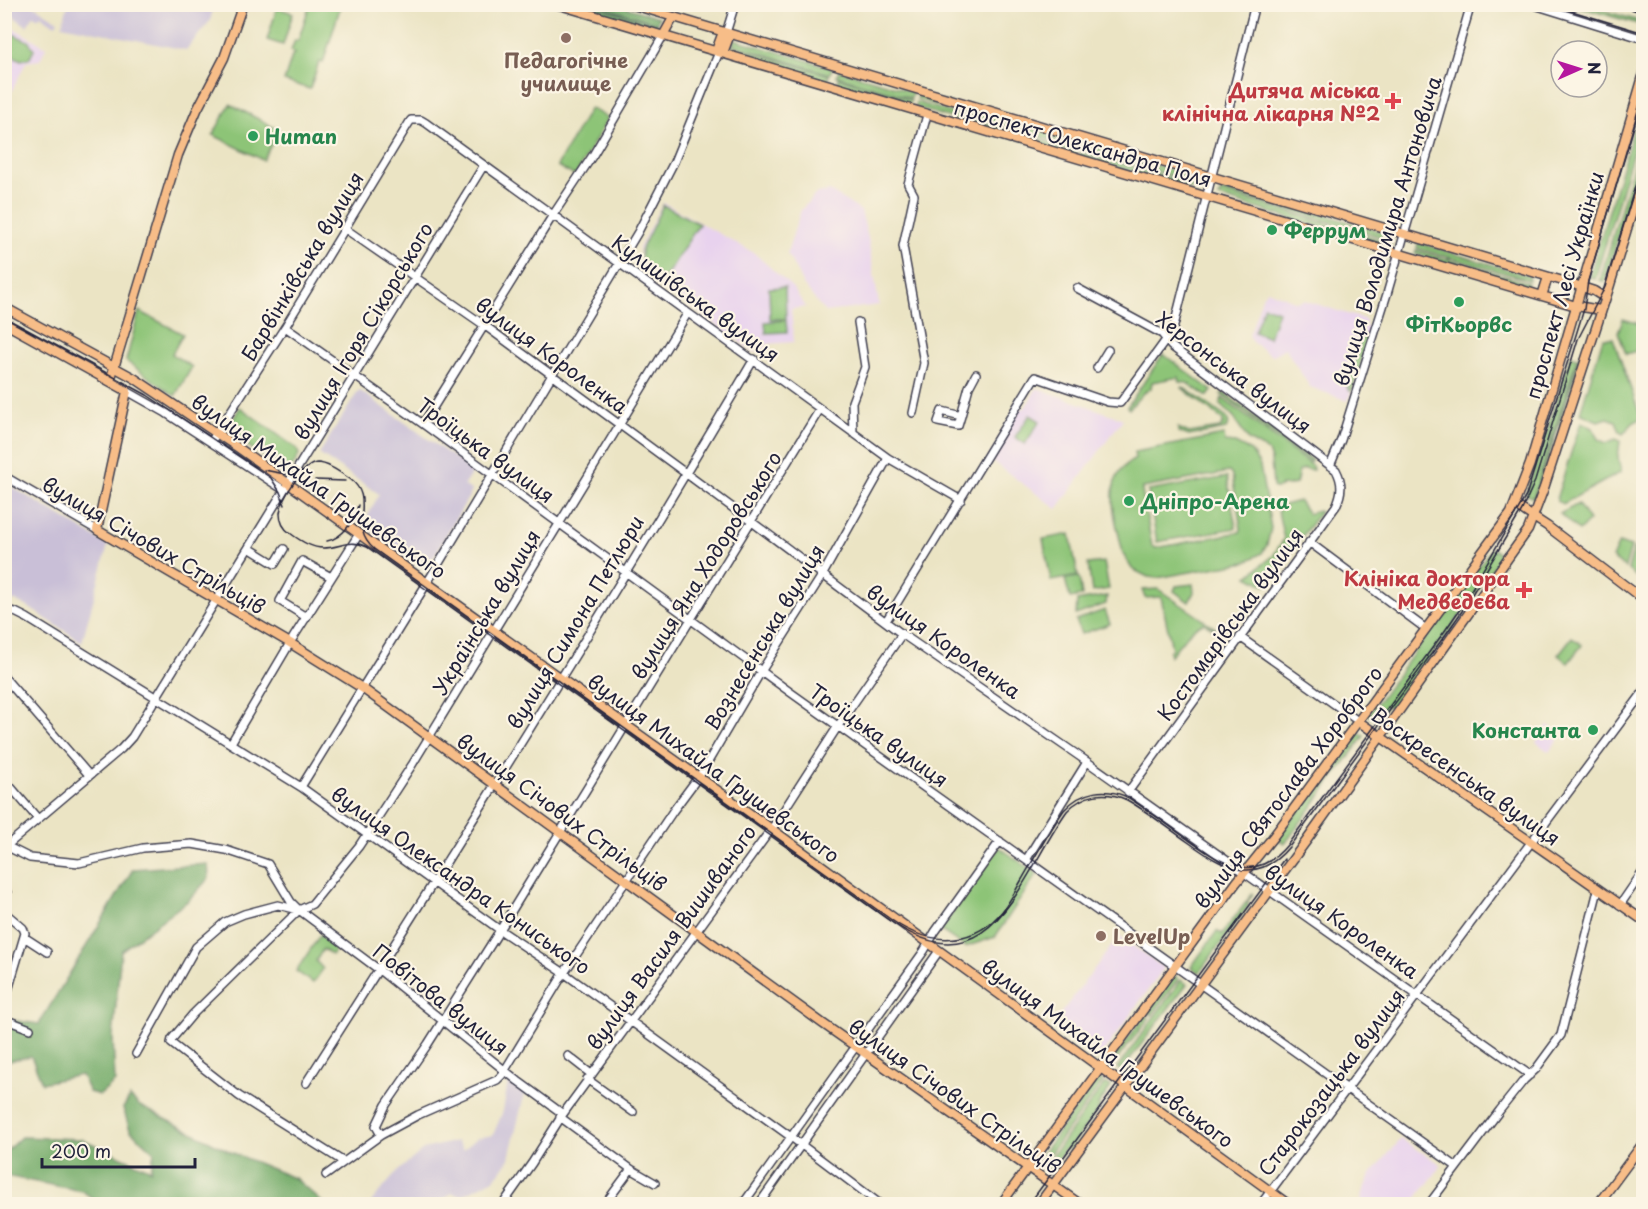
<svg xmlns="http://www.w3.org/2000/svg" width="1648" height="1209" font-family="'Playpen Sans',sans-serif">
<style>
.built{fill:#e8d2ee}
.industrial{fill:#c9bfd7}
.green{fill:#8dc477;stroke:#587359;stroke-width:1.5;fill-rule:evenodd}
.forest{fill:#72aa68;stroke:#4a6652;stroke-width:1.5}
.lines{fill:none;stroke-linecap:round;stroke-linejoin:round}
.minor-casing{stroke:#403f50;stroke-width:10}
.major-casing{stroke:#403f50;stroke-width:11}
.minor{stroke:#fff;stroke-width:7}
.major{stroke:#f7bd88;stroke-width:8}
.tram{stroke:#22223b;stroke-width:1.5}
.education-dot{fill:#8d6e63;stroke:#fcf5e5;stroke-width:2}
.health-dot{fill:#e0444e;stroke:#fcf5e5;stroke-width:2}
.leisure-dot{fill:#2e9e5b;stroke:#fcf5e5;stroke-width:2}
.labels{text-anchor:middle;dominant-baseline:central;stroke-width:4.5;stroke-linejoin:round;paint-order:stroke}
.education-label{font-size:20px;font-weight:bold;fill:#785e54;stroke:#fcf5e5}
.health-label{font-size:20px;font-weight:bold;fill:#be3a42;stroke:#fcf5e5;text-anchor:end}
.leisure-label{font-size:20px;font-weight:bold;fill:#27864d;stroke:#fcf5e5;text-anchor:start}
.street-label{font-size:20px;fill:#22223b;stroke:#fcf5e5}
</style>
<rect width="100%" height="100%" fill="#fcf5e5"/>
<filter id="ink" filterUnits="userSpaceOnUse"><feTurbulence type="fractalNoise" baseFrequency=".0167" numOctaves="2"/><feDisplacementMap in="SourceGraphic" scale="12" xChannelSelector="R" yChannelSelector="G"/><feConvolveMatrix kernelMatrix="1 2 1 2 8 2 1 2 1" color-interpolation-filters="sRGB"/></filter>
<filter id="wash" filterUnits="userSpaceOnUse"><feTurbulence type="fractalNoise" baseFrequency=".008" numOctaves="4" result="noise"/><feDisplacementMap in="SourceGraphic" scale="24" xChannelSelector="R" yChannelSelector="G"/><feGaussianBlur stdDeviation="1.35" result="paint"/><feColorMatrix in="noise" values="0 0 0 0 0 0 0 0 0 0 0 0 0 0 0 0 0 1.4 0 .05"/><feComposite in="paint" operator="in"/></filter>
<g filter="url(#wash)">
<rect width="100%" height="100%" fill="#ebe4c4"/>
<path class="built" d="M5,23l41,24 -6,13 -14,2 -21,43z
M830,191l31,20 7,27 11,67 -54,7 -21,-26 -17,-33 14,-43 16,-17z
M664,203l90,50 38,34 14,20 -15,2 3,33 -27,2 -1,7 -12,1 -112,-80 -3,-24 23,-44z
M1267,290l30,12 7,-2 62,20 -1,6 6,2 -23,73 -38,-14 -25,-39 -13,8 -20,-14 -3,-7 14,-40z
M1037,388l86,31 -66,90 -69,-51 31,-49 6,-1z
M1548,725l13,10 -12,17 -13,-10z
M1119,936l45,32 -64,89 -45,-36z
M1401,1139l41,26 -30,39h-52l5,-18 6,-12z"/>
<path class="industrial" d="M12,5h21l25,16 -3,4 -14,-10 -3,3 -5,-2 -6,10 -20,-14z
M68,5v-1l146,1 -4,16 -24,29 -124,-25z
M359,390l114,81 -9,14 8,6 -42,72 -4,-2 -4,6 -52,-37 -5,-9 14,-27 -60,-40z
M4,482l104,63 -26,97 -54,-35 -12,-6 -11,-1z
M508,1082l17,10 -17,70 -14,17 -33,17 -9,-3 -15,11h-65l-1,-2 27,-31 26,-22 33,-8 6,9 14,-12 16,-3 10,-24z"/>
<path class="green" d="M310,4l31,1 -18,58 -4,-1 -9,27 -26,-8 9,-28 2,1 -4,-3 4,-11 3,1z
M1572,5h14l57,17 -1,3z
M277,8l16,5 -10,32 -16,-5z
M4,30l24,11 6,8 -4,9 -9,2 -16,-8z
M734,39l98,29 -2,6 -98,-30z
M731,46l98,29 -1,6 -98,-29z
M839,70l74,22 -2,6 -74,-22z
M839,78l72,22 -2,5 -72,-21z
M918,94l161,48 -2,6 -160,-49z
M1643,98v20l-48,161 -6,-2z
M916,102l161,49 -2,5 -160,-49z
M230,104l49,26 -16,30 -50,-25z
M590,108l18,10 -33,58 -18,-10z
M1643,133v18l-38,131 -5,-2z
M1082,143l113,34 -2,5 -112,-34z
M1080,152l113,32 -2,5 -112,-33z
M1222,185l171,50 -1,5 -171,-50z
M1221,192l170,51 -1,5 -171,-51z
M663,205l36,19 -38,60 -19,-13 -1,-21z
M1418,243l112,33 -1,4 -112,-32z
M1416,250l112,33 -1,5 -112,-34z
M785,287l1,32h-16l-1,-31z
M1264,306l14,5 -9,27 -15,-6z
M139,311l44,23 -11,20 20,13 -17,29 -49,-35z
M1623,319l20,6v24l-17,5 -8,-22z
M786,320l1,12 -21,1 -1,-11z
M1364,336l4,4 -16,51h-2l-3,-4 14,-48z
M1603,338h10l28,80 -8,5 -10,11 -3,-2 -4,-11 -8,-3 -10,3 -18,-8z
M1163,354l49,37 -4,5h-2l-19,-13 -7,-1 -1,-5 -27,5 -1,6 -8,5 -14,16 -2,-2z
M1580,354h2l-46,145h-2z
M1571,356l6,2 -44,140 -7,-4z
M1183,387l44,31 2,6 -3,5 -37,7 -11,-4v-4l11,5 31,-5 3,-4v-4l-41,-32z
M1224,393l88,67 -2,2 -89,-68z
M1222,398l90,68 1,4 -9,-1 -5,2 -3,13 -5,1 -1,-1 -1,2 -8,-1v2l-6,1 -2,-1 -2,-27 -3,-9 -20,-11 -15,-24 -13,-11z
M240,407l57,42 2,6 -6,11 -8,4 -51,-33 -7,-7z
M1030,415l10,6 -15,23 -10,-7z
M1581,422l12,6 5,11 8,4 10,-4 4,2 -2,16 3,15 -58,32 -6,-3v-5z
M1224,435l1,7 10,1 16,8 9,15 11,62 -4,17 -5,8 -16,9 -89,16 -9,-1 -16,-8 -9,-15c-6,-33 -25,-76 12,-95l-1,-7zM1229,472l3,3 9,54 -1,3 -84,16 -4,-2 -10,-55 1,-3z
M1227,477l9,51 -79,14 -9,-51z
M1299,501l9,13 10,-3 2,1 -54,74 -18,-10 25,-20 11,-17 -7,-32 1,-2h6z
M1578,504l11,17 -10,10 -19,-17z
M1070,534l8,42 -27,5 -8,-42z
M1619,543l12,4 -6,21 -13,-10z
M1492,548l9,7 -38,57 -70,96 -6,-3 -4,6 -4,-2 -7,9 -4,-3z
M1634,548l9,2v32l-15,-12z
M1104,562l5,27 -17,3 -4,-28z
M1079,577l3,19 -12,2 -5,-19z
M1193,584l1,8 -5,10 -15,-11 2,-5z
M1158,589l72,49 -26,-15c-15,5 -24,22 -34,33l-1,-5 3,-2 -11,-52 -16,1 -3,-8z
M1107,596l-1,8 -30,11 1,-14z
M1105,610l5,14 -29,10 -5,-14z
M1572,637l10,8 -14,18 -10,-8z
M1357,731l7,5 -77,105 -3,2 -7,-5z
M999,847l38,27 -42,63 -30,10 -25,-17z
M1253,893l-6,10 2,2 -50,68 -8,-6 26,-36 5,3z
M320,935l16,12 -4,8 -9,-6 -7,12 7,8 -10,14 -17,-12z
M1174,975l4,4 -26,36 -4,-4z
M1181,980l6,4 -66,87 -4,-3z
M1146,1014l3,4 -37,48 -2,-3z
M1098,1078l5,3 -61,83 -5,-3z
M1105,1083l6,4 -13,18 2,2 -31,43 -3,-2 -16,22 -5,-4z"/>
<path class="forest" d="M570,5h20l67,19 -2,5z
M597,5h21l41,12 -2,6z
M208,864l1,14 -20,22 -68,51 -8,86 2,45 -15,13 -11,-3 -8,-17 -39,8 -11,-27 -26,6 -1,-43 35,5 94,-155z
M130,1097l10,9 91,46 65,27 28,25h-223l-19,-13 -77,-15v-24l16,-15 61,2 69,31 3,-18 -24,-22 -7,-22z"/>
</g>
<g filter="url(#ink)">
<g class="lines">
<g class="minor-casing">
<path id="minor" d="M1531,4l113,35
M1631,4l13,4
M726,33l9,-29
M344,228l140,97 268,197 150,112 177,122 451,319
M1077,288l85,46 9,12 165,124c7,13 6,23 0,36l-208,286
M285,327l138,97 367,268 667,475
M1097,368l11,-18
M127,391l39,22 118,77
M913,413l11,-50 -21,-117 11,-51 -6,-11 19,-69
M961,416l-3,10 -20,-4 4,-11 19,5 8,-29 7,-13
M423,424l130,-209 40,-60 70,-119
M853,433l-1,-31 13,-35 -7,-45
M211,442l74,-115 124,-204 2,-3h10l5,3 462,335 73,42
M1330,466l11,-26 46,-146 84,-290
M4,476l93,54
M1309,542l117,87
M249,548l26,16 9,-15
M4,610l11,2 12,6 274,169 199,143 64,43 227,164 89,67
M306,617l-26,-16 22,-40 29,16
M886,621l149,-244 73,25 12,1 51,-70 3,-7 81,-322
M1240,637l118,84
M4,677l85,98
M231,743l62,-105 66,-104
M4,779l34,40
M301,787l123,-199 214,-356 36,-70 45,-110
M6,846l24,12 49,5 64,-15 49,-4 34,6 42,14 23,38 8,8 79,59 140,112 45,33
M4,848l117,-99 11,-12 352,-572
M1026,860l61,-98
M4,885l3,8 -3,9
M1620,905l24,-35
M299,910l-106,104 -21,25 -1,4 68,53 105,66
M4,912l19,16 2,5 -21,71
M24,937l23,15
M4,1019l26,10
M136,1054l60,-107 29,-25 19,-8 34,-9 21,5 13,-6 47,-58 53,-81 275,-451
M568,1056l23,18
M587,1079l46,33
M306,1083c153,-239 304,-479 448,-724
M560,1117l71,52 24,14
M381,1135l-5,-9 10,-21 42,-61 72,-114 320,-521
M326,1175l55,-40 37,-20 79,-35 5,-5 62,-102 109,-162 29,-39 60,-102 61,-96 65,-116
M503,1204l29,-41 31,-49 212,-290 63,-98 64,-92
M605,1204l26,-35
M743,1204l181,-253 11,-19 65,-91
M759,1204l180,-253
M1261,1204l383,-513
M1429,1204l71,-94 24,-30 12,-11 25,-34 37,-145"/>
</g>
<g class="major-casing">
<path id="major" d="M556,4l1020,302 25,4
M630,4l943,280 21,7 11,7
M663,36l10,-18
M716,51l7,-19
M723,53l7,-19
M1542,296l6,-19
M4,307l130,71 106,71 537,384 511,371
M4,323l123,68 -30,139 193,113 72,45 460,335 258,181
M110,381l68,-226 19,-45 27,-52 19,-54
M1515,505l32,21 97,74
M1358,721l286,200
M1001,1204l235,-321 37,-46 238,-324 19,-49 114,-391
M1039,1204l268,-364 221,-310 16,-42 65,-200 35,-115
M1598,1204l46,-62"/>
</g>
<use href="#minor" class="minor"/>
<use href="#major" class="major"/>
<path class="tram" d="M1549,4l95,29
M1614,4l30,9
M1644,93l-56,188 -4,28 -58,187 -66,113 -16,23 -156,212c-35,43 -66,19 -102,-6 -19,-14 -38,-28 -57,-40 -23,-12 -48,-7 -65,12 -16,23 -29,47 -43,71 -7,12 -13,25 -23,35 -29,31 -72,28 -105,5l-519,-372c-27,-23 3,-50 -24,-70 -9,-6 -22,-16 -33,-16 -14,1 -36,36 -37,50 0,8 3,15 10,20 9,7 21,15 33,15 17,0 27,-10 44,-1l520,372c105,74 132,-41 180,-108 16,-17 38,-21 60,-11 21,12 41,28 61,42 35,25 67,46 101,5l157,-213 16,-23 60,-101 13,-29 43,-142 27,-52 39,-129
M4,317l143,78 124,83 9,14 5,13
M264,470l21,4 20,-3
M315,480l30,1
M327,541c16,-3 28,-21 31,-36
M1029,1204l255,-345"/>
</g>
</g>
<g class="education-dot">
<circle cx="566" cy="38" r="6"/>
<circle cx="1101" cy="936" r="6"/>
</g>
<g class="health-dot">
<path d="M1390 92h6v6h6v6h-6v6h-6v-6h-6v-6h6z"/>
<path d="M1521 581h6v6h6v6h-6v6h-6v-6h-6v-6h6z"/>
</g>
<g class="leisure-dot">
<circle cx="253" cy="136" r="6"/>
<circle cx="1272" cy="230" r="6"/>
<circle cx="1459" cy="302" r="6"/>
<circle cx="1129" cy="501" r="6"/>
<circle cx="1593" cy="730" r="6"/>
</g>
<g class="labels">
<g class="education-label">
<text x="566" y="60">Педагогічне<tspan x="566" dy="23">училище</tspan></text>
<text x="1113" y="936" text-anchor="start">LevelUp</text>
</g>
<g class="health-label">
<text x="1380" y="90">Дитяча міська<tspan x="1380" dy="23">клінічна лікарня №2</tspan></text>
<text x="1510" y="578">Клініка доктора<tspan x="1510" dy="23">Медведєва</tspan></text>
</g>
<g class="leisure-label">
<text x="265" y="136">Human</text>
<text x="1284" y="230">Феррум</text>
<text x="1459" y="324" text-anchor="middle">ФiтКьорвс</text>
<text x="1141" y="501">Дніпро-Арена</text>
<text x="1581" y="730" text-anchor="end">Константа</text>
</g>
<g class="street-label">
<text transform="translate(1083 143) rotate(16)">проспект Олександра Поля</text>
<text transform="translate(1387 231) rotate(-73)">вулиця Володимира Антоновича</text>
<text transform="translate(302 266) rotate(-59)">Барвінківська вулиця</text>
<text transform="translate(1564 285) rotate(-74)">проспект Лесі Українки</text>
<text transform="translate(696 298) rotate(36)">Кулишівська вулиця</text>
<text transform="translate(363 331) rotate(-59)">вулиця Ігоря Сікорського</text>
<text transform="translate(552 355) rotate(36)">вулиця Короленка</text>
<text transform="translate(1234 372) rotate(37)">Херсонська вулиця</text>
<text transform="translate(486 450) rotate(36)">Троїцька вулиця</text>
<text transform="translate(319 486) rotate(35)">вулиця Михайла Грушевського</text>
<text transform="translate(154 545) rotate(30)">вулиця Січових Стрільців</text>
<text transform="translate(706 565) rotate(-58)">вулиця Яна Ходоровського</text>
<text transform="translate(486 612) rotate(-59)">Українська вулиця</text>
<text transform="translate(575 622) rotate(-59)">вулиця Симона Петлюри</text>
<text transform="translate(1230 624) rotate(-54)">Костомарівська вулиця</text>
<text transform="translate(764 637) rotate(-59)">Вознесенська вулиця</text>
<text transform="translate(944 641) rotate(35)">вулиця Короленка</text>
<text transform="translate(879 735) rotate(35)">Троїцька вулиця</text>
<text transform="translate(714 768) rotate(36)">вулиця Михайла Грушевського</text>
<text transform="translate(1466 776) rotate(35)">Воскресенська вулиця</text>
<text transform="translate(1288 787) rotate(-53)">вулиця Святослава Хороброго</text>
<text transform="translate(562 812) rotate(36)">вулиця Січових Стрільців</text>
<text transform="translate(461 880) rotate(35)">вулиця Олександра Кониського</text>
<text transform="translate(1342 921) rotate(35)">вулиця Короленка</text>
<text transform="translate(671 937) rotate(-54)">вулиця Василя Вишиваного</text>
<text transform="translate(441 999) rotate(38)">Повітова вулиця</text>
<text transform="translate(1108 1053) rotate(36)">вулиця Михайла Грушевського</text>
<text transform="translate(1331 1082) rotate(-53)">Старокозацька вулиця</text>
<text transform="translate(955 1096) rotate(35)">вулиця Січових Стрільців</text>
</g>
</g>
<rect width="1648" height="1209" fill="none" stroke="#fcf5e5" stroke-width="24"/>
<g transform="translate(1579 69) rotate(87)"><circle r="28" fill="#fcf5e5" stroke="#a5a1a1" stroke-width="1.5"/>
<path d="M0-4.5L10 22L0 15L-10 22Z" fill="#b5179e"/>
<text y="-9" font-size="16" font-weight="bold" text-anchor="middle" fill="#22223b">N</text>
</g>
<path d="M42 1158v9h153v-9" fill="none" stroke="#22223b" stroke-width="3"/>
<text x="51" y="1158" font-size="18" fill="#22223b" stroke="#fcf5e5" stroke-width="4.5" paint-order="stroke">200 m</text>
</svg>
